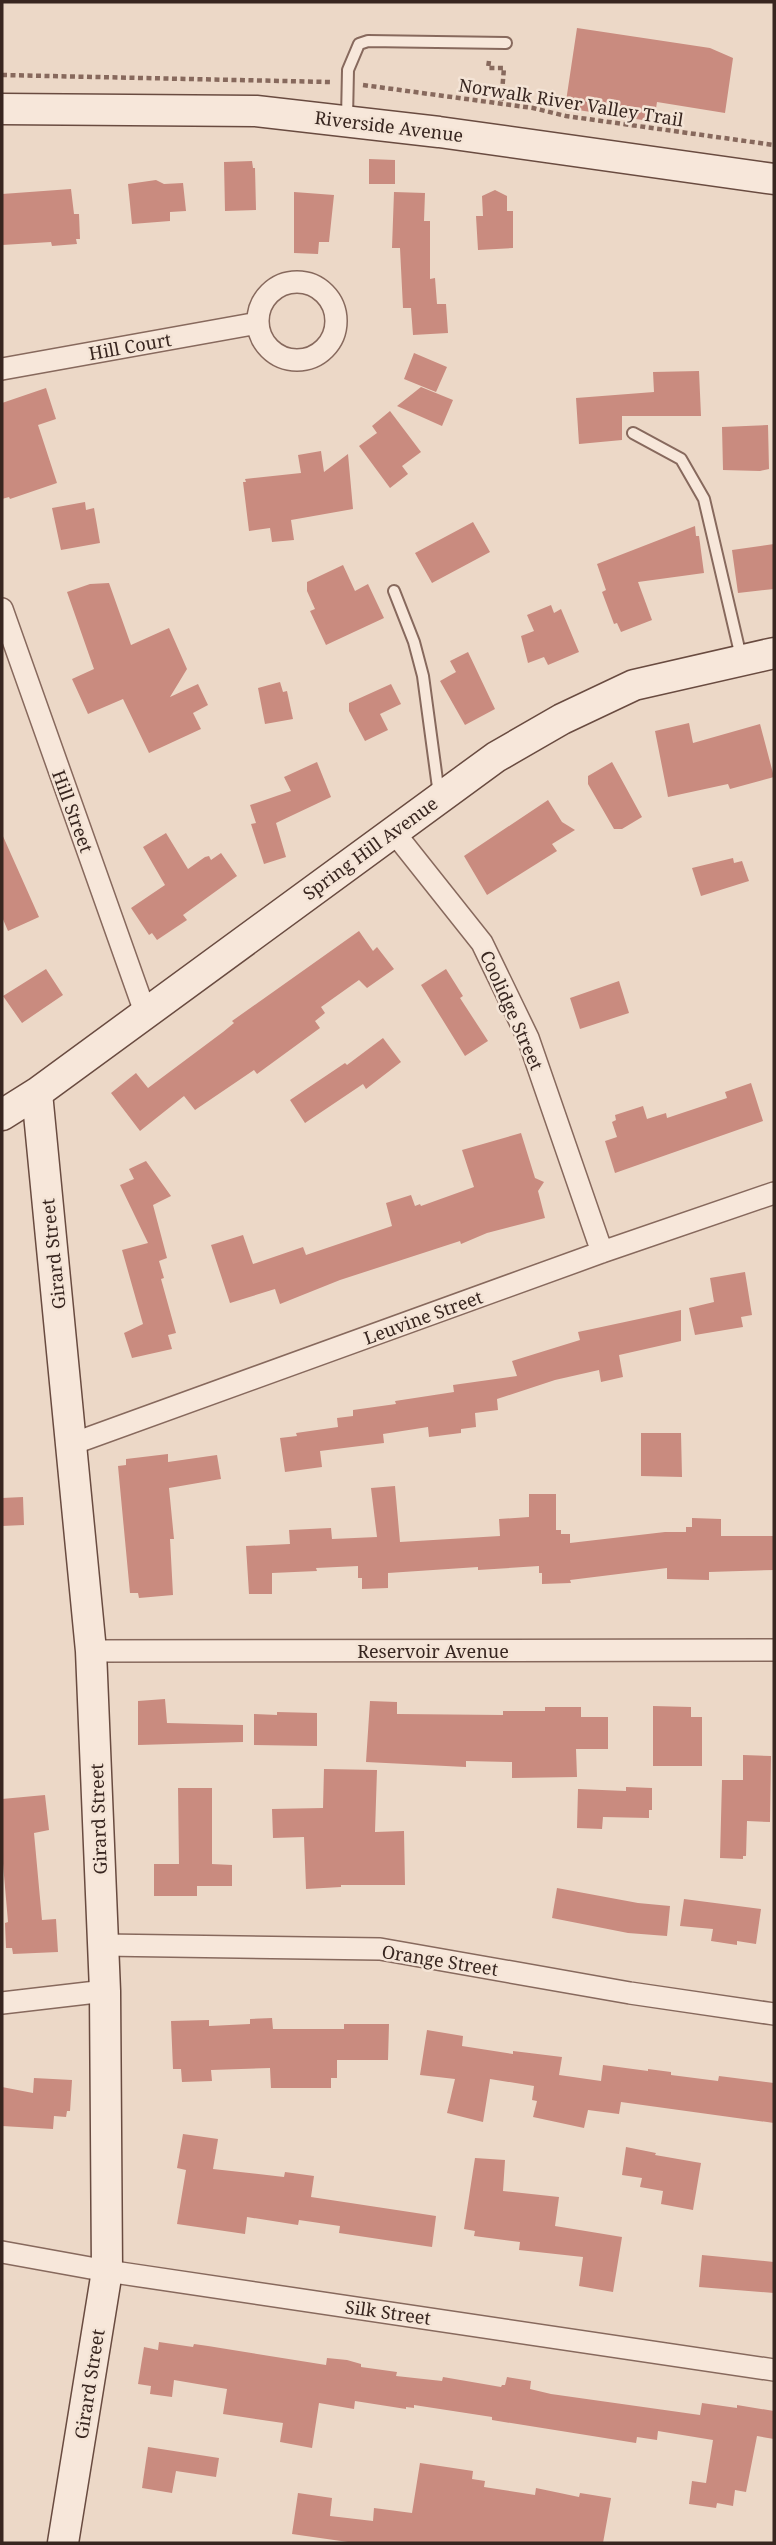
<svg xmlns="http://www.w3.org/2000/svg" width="776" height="2545" font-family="'Noto Serif',serif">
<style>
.building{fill:#c98b7f}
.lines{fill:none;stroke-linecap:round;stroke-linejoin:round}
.lane-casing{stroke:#87695d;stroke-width:14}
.street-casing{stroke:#87695d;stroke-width:24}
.secondary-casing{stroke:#694b40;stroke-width:33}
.path{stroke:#87695d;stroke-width:4.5;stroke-dasharray:5 3.5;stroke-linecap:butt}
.lane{stroke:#f7e7da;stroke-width:10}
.street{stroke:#f7e7da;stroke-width:21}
.secondary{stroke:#f7e7da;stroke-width:30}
.labels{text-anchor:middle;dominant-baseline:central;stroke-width:5;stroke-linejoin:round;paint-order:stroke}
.street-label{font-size:18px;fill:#382620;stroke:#f4e4d6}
</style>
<rect width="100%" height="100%" fill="#ecd8c7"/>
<path class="building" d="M577,28l133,20 23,10 -8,55 -68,-11 -2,13h-5l-1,6 -84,-13z
M369,159l26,1v24h-26z
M252,161l1,7h2l1,42 -31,1 -1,-49z
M156,180l8,4 19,-1 3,28 -16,1v9l-38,3 -4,-40z
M71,189l3,25h5l1,25h-4l1,5 -25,2 -1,-4 -49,3v-51z
M495,190l12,6v15h6v37l-35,2 -2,-34h7l-1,-20z
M294,192l40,3 -5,47h-10l-1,12 -24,-1z
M394,192l31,1 -1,28h6v58l5,-1 2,26h9l2,29 -35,2 -2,-27h-8l-3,-60h-8z
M414,353l33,14 -11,25 -32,-13z
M699,371l2,45h-79v24l-43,4 -3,-46 78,-6 -1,-20z
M421,387l32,13 -11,26 -45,-20z
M46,388l10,31 -18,6 19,58 -47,16 -1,-2 -7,2v-96z
M390,411l31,41 -19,14 6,8 -18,14 -31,-42 18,-13 -5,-7z
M768,425l1,44 -9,2 -37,-1 -1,-43z
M321,451l3,21 24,-18 5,55 -62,11 3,20 -22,2 -2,-14 -21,3 -6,-49h3l-1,-3 56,-6 -3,-18z
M85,502l1,8 8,-2 6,35 -39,7 -9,-42z
M473,522l17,30 -58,31 -17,-30z
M695,526l1,10h3l5,37 -66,9 14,38 -31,12 -4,-9 -3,1 -12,-32 4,-2 -9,-26z
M774,544v45l-36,4 -6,-43z
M343,565l12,26 13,-7 16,34 -58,27 -16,-34 5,-2 -8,-18v-9z
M109,583l22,62 38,-17 18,41 -17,28 28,-13 10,21 -15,8 8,16 -52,24 -26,-54 -35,15 -16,-35 22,-10 -27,-77 23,-8z
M551,605l3,8 7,-4 18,43 -31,13 -4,-8 -16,6 -7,-27 13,-5 -7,-16z
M468,652l27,57 -30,16 -25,-44 16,-9 -6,-11z
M280,682l3,10 4,-1 6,28 -28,5 -7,-36z
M391,684l10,20 -21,10 8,16 -23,11 -16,-30v-8z
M689,723l4,20 67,-19 14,53 -44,12 -2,-5 -60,13 -13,-66z
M317,762l14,35 -55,26 10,34 -22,7 -13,-40 5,-1 -6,-18 41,-14 -7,-14z
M612,762l30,55 -20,12h-8l-26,-45v-8z
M548,800l14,22 13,8 -23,14 5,7 -70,44 -23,-39z
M166,833l22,36 17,-12 4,-1 2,4 10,-7 16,23 -54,39 4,5 -30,20 -5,-7 -3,2 -18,-27 34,-23 -22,-38z
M2,834l37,83 -31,14 -6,-14z
M733,858l1,5 8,-2 7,20 -48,15 -9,-28z
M359,931l14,20 4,-4 17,22 -27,19 -8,-8 -38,27 4,6 -10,8 5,7 -63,46 -3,-4 -59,40 -11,-14 -44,35 -29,-38 25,-20 12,15 75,-56 11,-9 -2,-2z
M46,969l17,26 -41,28 -19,-27z
M446,969l17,27 -3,2 28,43 -23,15 -44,-71z
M619,981l10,32 -49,16 -10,-31z
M383,1038l18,24 -35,27 -3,-5 -58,39 -15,-23 55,-37 2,2z
M751,1083l12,38 -148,52 -10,-32 12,-4 -5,-15 4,-2 -1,-5 28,-9 4,13 19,-6 1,5 60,-20 -2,-6z
M521,1133l14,45 9,4 -6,9 7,27 -58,15 -26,11 -1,-3 -120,39 -60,24 -5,-15 -45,14 -19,-58 32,-10 10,29 50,-17 3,8 86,-29 -6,-23 25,-8 4,11 5,-2 1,2 53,-19 -12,-37z
M146,1161l25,35 -18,9 14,53 -8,3 5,17 -3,1 15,54 -8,2 4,14 -40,9 -8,-25 19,-9 -21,-74 26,-7 -28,-58 14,-6 -5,-10z
M745,1272l7,43 -11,2 2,10 -48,8 -6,-27 25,-6 -4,-24z
M681,1310v31l-62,14 4,22 -22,5 -2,-12 -44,10 -58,19 1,11 -23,3 1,14 -15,2v4l-32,4 -1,-10 -45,7 1,9 -64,8 2,16 -37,5 -5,-34 17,-2 -1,-3 42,-6 -1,-9 16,-2v-6l43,-6 -1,-3 59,-9 -1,-7 64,-9 -5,-15 68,-21 -2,-8z
M641,1433h40l1,44 -41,-1z
M168,1454v8l49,-7 4,24 -52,9 5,51h-4l3,56 -34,3 -1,-5h-8l-12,-127 8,-1v-6z
M395,1486l5,56 100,-6 -1,-17 30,-2v-23h27v36h5v4h9v9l95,-11h21v-5h6v-9l29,1v17h53v34l-65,2v8l-42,-1v-11l-97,12 1,3 -29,1v-11h-3v-7l-61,4v-3l-90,6v15l-26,1v-11h-4v-12l-42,2 1,3 -45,2v21h-23l-3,-48 44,-2 -1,-14 42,-2 1,11 45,-2 -6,-49z
M23,1497l1,28 -22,1v-28z
M165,1699l2,24 76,2v17l-105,3v-44z
M370,1701l27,1v12l106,1v-4h42v-4h36v10h27v32h-32l1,28 -65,1v-16l-46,-1v6l-100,-5z
M653,1706l38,1v10h11v49h-49z
M277,1712l40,1v33l-63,-1v-31l23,1z
M743,1755l28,1 -1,66 -23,-1 -1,35h-3v3l-23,-1 2,-78h21z
M324,1769l53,1 -2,62 29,-1 1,54h-64v2l-35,2 -2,-52 -31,1 -1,-29 51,-1z
M626,1787l26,1v22h-3v8l-46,-1 -1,12 -25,-1 1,-39 48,2z
M178,1788h34v76l20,1v21h-35v10h-43v-32h25z
M45,1795l4,35 -15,3 8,87 14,-1 2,33 -45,2 -1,-6h-6l-1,-25 3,-1 -6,-70v-53z
M557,1888l81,15 32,3 -3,30 -39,-3 -76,-15z
M684,1899l77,10 -5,35 -19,-3v4l-26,-4 2,-12 -33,-3z
M272,2018l1,11h71v-5h45l-1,36h-51v18h-6v10h-60l-1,-20 -59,2 1,11 -30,1 -1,-13h-8l-2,-48 38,-1v6l41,-2v-5z
M427,2030l36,6 -1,10 51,8v-3l49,6 -3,18 42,6 2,-16 45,6v-2l23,3v3l47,6 1,-5 55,7v40l-153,-21 -2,12 -31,-4 -4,18 -51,-11 4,-16 -5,-1 2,-14 -44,-7 -7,43 -36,-9 8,-34 -35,-4z
M34,2078l38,2 -2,31h-3l-1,6 -12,-1 -1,13 -51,-3v-39l31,6z
M183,2134l35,5 -5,30 71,8 1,-5 29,4 -3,21 125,19 -4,31 -93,-14 1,-7 -41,-6 -1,5 -51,-8 -2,17 -68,-10 9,-54 -9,-2z
M626,2147l30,6 -1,2 46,8 -8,47 -32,-6 2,-13 -23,-4 2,-9 -20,-3z
M475,2158l30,2 -2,31 56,6 -4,29 67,11 -9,55 -34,-6 4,-29 -64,-7 1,-8 -46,-6 1,-5 -11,-2z
M702,2255l72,7v31l-75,-6z
M159,2342l34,5 1,-3 14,2 118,19 1,-7 20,2 14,4v3l36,5 -1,4 46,5 1,-4 58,10 1,-2h3l2,-8 24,4 -1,8 21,5 149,21 2,-12 35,5v-3l37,6v28l-17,-3 -11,56 -11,-2 -2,16 -16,-3 -1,5 -27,-4 3,-23 14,2 7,-43 -55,-9 -1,9 -20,-3 -1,6 -144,-23v-3l-78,-12v3l-8,-1v2l-51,-8 -1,8 -35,-6 -7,45 -32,-6 3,-19 -60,-9 4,-25 -53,-9 -2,17 -22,-3 1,-8 -13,-2 6,-37 14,3z
M148,2447l71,11 -3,19 -40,-6 -4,22 -30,-5z
M420,2463l53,8 -1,8 13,2 -1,6 51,8 1,-7 43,9 1,-4 31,5 -8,45h-248l-63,-9 6,-41 34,5 -2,18 43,5 1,-13 38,5z"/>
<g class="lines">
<g class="lane-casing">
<path id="lane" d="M347,118l1,-48 11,-26 9,-3 138,2
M633,433l48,26 23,40 37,158
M394,591l20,51 9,34 16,119"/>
</g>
<g class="street-casing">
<path id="street" d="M258 321a39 39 0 1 1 78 0a39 39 0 1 1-78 0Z
M2,369l256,-46
M2,609l143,403
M393,831l89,112 46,95 74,214
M72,1444l530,-192 172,-59
M91,1651l683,-1
M103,1945l277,4 250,44 144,21
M2,2003l103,-12
M2,2252l105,19 667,99"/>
</g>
<g class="secondary-casing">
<path id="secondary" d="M2,109l254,2 183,21 335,47
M37,1093l54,558 14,340 2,280 -44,272
M2,1115l35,-22 459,-336 66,-38 72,-34 140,-32"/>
</g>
<path class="path" d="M489,61l-1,7h16l-3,36
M2,75l328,7
M363,85l170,23 33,8 208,29"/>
<use href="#lane" class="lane"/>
<use href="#street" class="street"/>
<use href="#secondary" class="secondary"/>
</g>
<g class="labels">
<g class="street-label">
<text transform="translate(571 102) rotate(9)">Norwalk River Valley Trail</text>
<text transform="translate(389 126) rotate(7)">Riverside Avenue</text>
<text transform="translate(130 346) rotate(-10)">Hill Court</text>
<text transform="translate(73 811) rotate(70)">Hill Street</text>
<text transform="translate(370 848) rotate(-36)">Spring Hill Avenue</text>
<text transform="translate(512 1010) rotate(66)">Coolidge Street</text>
<text transform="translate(53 1254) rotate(-96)">Girard Street</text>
<text transform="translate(423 1317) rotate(-20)">Leuvine Street</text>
<text x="433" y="1651">Reservoir Avenue</text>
<text transform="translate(98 1819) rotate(-92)">Girard Street</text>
<text transform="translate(440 1960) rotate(9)">Orange Street</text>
<text transform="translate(388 2312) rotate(8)">Silk Street</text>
<text transform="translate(89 2384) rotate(-81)">Girard Street</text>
</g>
</g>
<rect width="776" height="2545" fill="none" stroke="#382620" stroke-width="7"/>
</svg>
